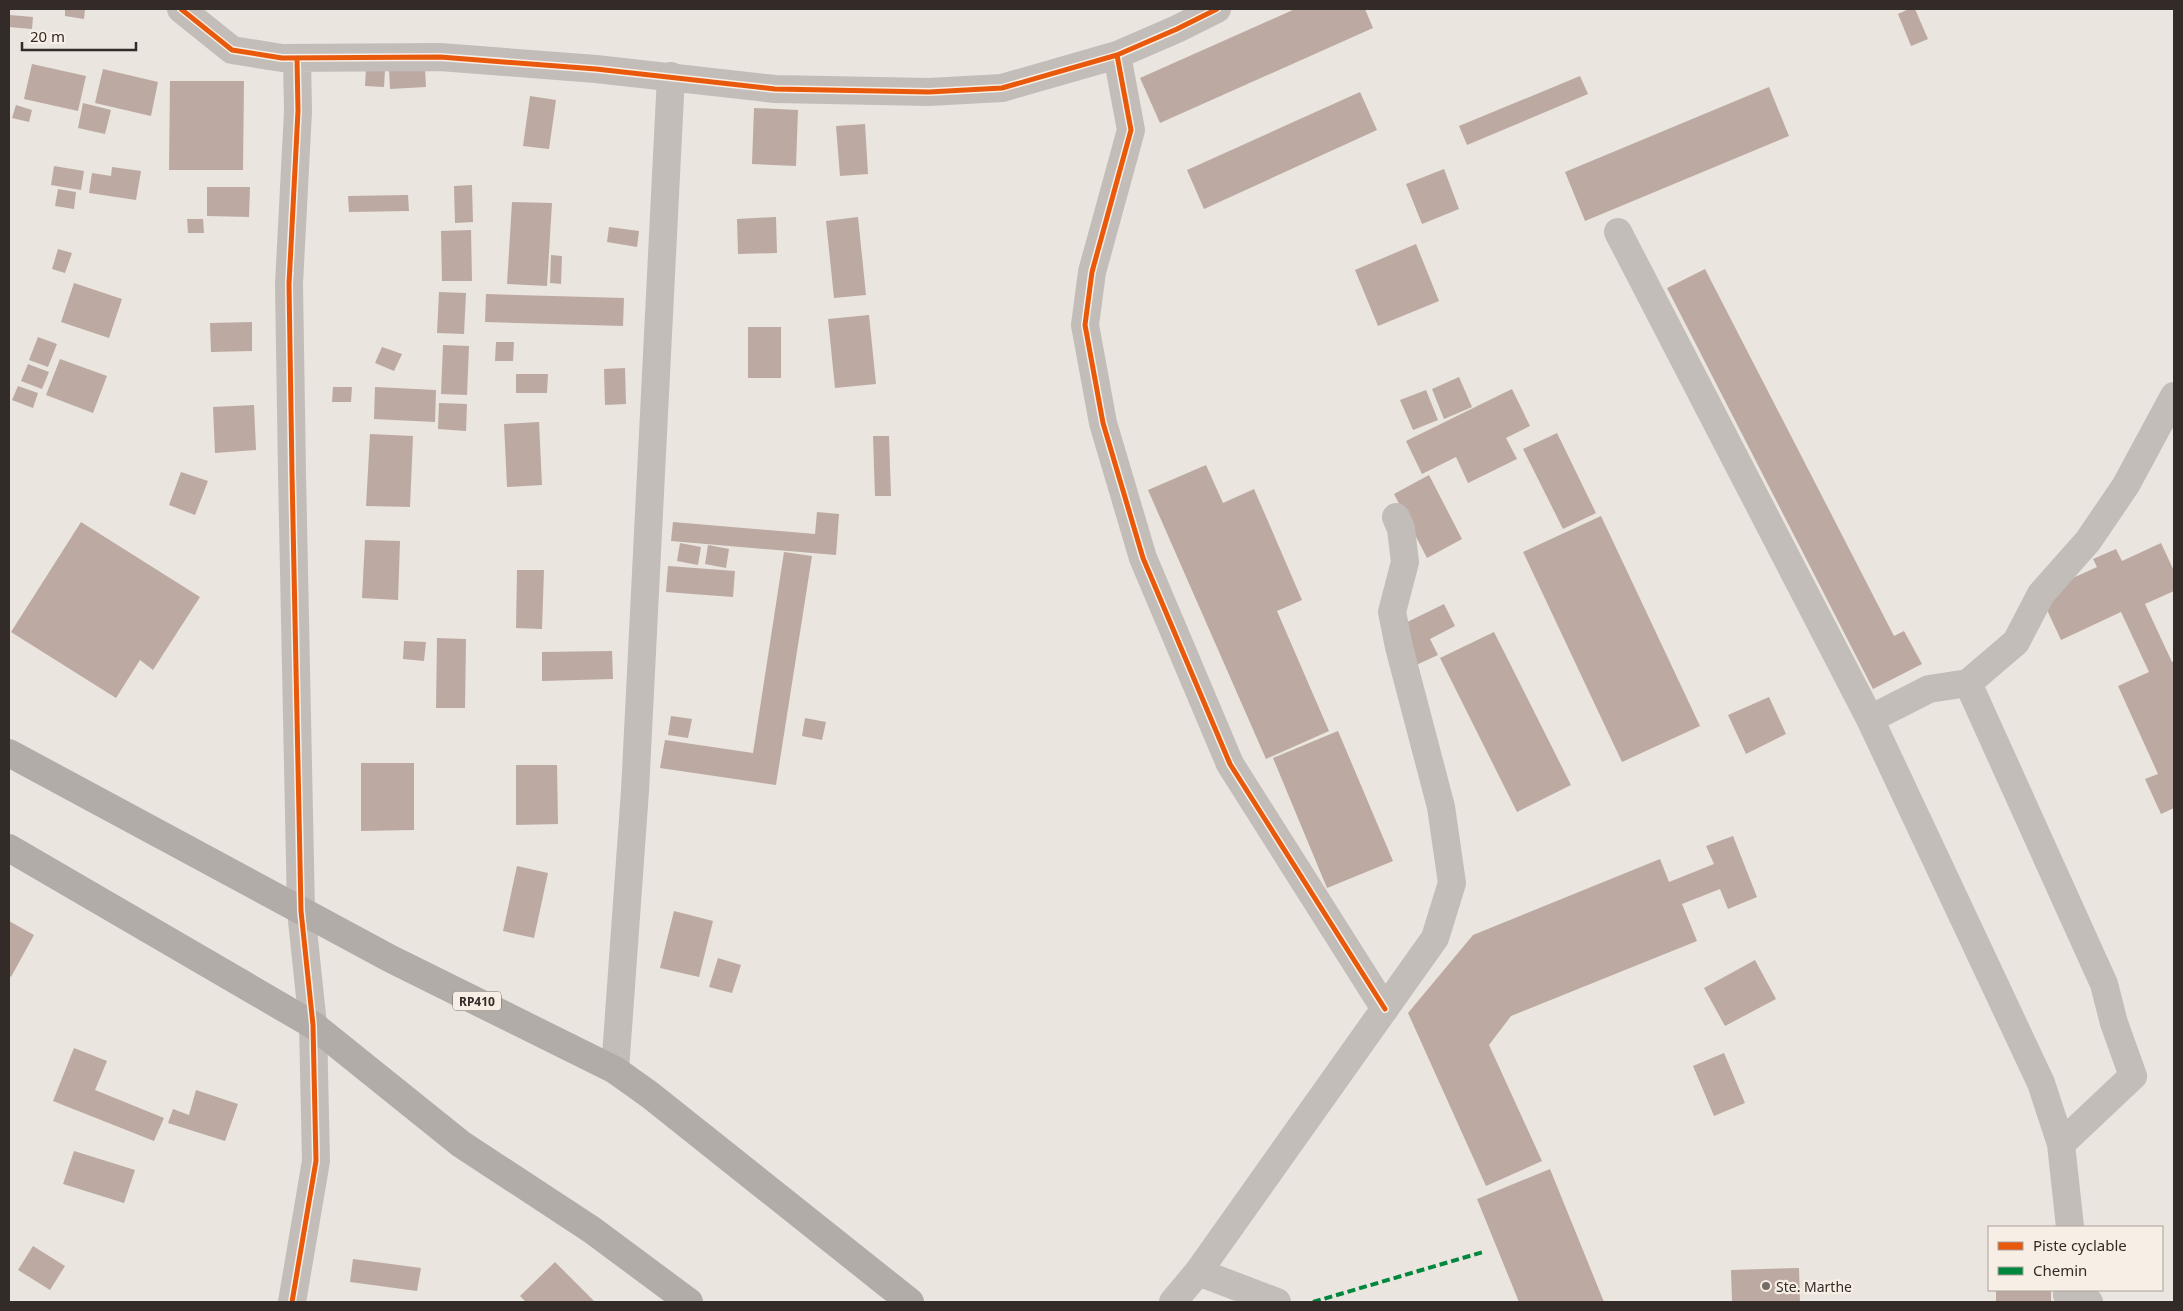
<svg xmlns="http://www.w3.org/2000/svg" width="2183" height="1311" font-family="'Noto Sans',sans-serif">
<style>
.building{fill:#bcaaa2}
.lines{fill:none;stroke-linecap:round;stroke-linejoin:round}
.minor{stroke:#c3bdb9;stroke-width:28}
.primary{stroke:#b2aca8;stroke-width:28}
.quiet{stroke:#00873e;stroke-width:4;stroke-dasharray:8 4;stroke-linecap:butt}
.cycleway-casing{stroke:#f7efe6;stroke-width:8}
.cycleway{stroke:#e8590c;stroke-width:5}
.poi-dot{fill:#736c67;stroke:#f7efe6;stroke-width:2}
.labels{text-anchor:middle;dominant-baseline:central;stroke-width:4.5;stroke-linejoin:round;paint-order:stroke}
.shield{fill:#f7efe6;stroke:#6e6660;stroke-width:1}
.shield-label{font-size:12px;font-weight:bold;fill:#332b27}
.poi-label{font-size:14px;fill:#332b27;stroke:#f7efe6;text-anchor:start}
</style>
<rect width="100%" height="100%" fill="#eae5df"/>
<path class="building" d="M65,9h20l-1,10 -19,-3z
M1295,9h70l8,19 -213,95 -20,-45z
M1909,9h6l13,30 -17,7 -13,-32z
M10,15l23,2 -1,12 -23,-2z
M32,64l54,12 -8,35 -54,-12z
M425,68l1,19 -36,2 -1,-20z
M103,69l55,13 -7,34 -56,-13z
M366,69l19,1 -1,17 -19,-1z
M1580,76l8,18 -121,51 -8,-19z
M170,81h74l-1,89h-74z
M1769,87l20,49 -204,85 -20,-49z
M1360,92l17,38 -173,79 -17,-39z
M530,96l26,4 -7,49 -26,-3z
M83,103l28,7 -6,24 -27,-6z
M16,105l16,5 -3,12 -17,-4z
M754,108l44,2 -2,56 -44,-2z
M865,124l3,50 -28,2 -4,-50z
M54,166l30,5 -3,19 -30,-5z
M112,167l29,4 -5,29 -47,-7 3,-20 19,3z
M1444,169l15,40 -37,15 -16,-40z
M472,185l1,37 -18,1 -1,-37z
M207,187h43l-1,30 -42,-1z
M58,189l18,3 -2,17 -19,-3z
M408,195l1,16 -60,1 -1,-16z
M512,202l40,1 -5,83 -40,-2z
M776,217l1,36 -39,1 -1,-35z
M858,217l8,78 -32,3 -8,-77z
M187,219h16l1,14h-16z
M609,227l30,4 -2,16 -30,-5z
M471,230l1,51h-30l-1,-50z
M1416,244l23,57 -61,25 -23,-56z
M58,249l14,4 -7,20 -13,-4z
M551,255l11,1 -1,28 -11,-1z
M1705,269l189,367 10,-5 18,33 -49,25 -206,-401z
M74,283l48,16 -13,39 -48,-16z
M439,292l27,1 -2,41 -27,-1z
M486,294l138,4 -1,28 -138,-4z
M869,315l7,69 -41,4 -7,-69z
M252,322v29l-41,1 -1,-29z
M748,327h33v51h-33z
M38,337l19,7 -9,23 -19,-7z
M496,342h18l-1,19h-18z
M443,345l26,1 -2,49 -26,-1z
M382,347l20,7 -8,17 -19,-8z
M60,359l47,17 -14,37 -47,-18z
M28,364l21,8 -7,17 -21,-8z
M625,368l1,36 -21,1 -1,-36z
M516,374h32l-1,19h-31z
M1459,377l13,30 -28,12 -12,-30z
M18,386l20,7 -5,15 -21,-8z
M333,387h19l-1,15h-19z
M375,387l61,3 -1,32 -61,-3z
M1512,389l18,37 -24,12 11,21 -49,24 -12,-26 -34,17 -16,-33z
M1426,390l12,30 -25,10 -13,-30z
M439,403l28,1 -1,27 -28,-2z
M254,405l2,45 -41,3 -2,-46z
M539,422l3,63 -35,2 -3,-63z
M1557,433l39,80 -33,16 -40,-80z
M370,434l43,2 -3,71 -44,-1z
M873,436h16l2,60h-16z
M1206,465l17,38 31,-14 48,111 -25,11 52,120 -63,28 -118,-269z
M181,472l27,9 -13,34 -26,-10z
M1429,475l33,64 -35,19 -33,-64z
M817,512l22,2 -3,41 -165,-14 2,-19 142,12z
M1601,516l99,210 -78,36 -99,-210z
M81,522l119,75 -47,73 -13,-10 -24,38 -105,-66z
M365,540l35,1 -2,59 -36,-2z
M680,543l21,4 -3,18 -21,-4z
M2161,543l13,28v20l-29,13 27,58 2,-1v147l-13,6 -16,-35 13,-5 -40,-88 31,-14 -28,-60 -60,28 -20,-43 14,-11 42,-19 -4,-8 23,-10 6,12z
M708,545l21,4 -3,19 -21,-4z
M784,552l28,4 -36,229 -116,-17 5,-28 88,13z
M668,566l67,5 -2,26 -67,-5z
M517,570h27l-2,59 -26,-1z
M1444,604l11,22 -25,13 8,16 -22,10 -19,-38z
M1494,632l77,153 -54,27 -77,-154z
M437,638l29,1 -1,69h-29z
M404,641l22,1 -2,19 -21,-2z
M612,651l1,28 -71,2v-29z
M1769,697l17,37 -40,20 -18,-39z
M671,716l21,3 -4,19 -20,-3z
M805,718l21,4 -4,18 -20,-4z
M1338,731l55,130 -66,27 -54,-130z
M361,763h53v67l-53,1z
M516,765h41l1,59 -42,1z
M1733,836l24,61 -29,12 -8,-20 -38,15 15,37 -186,75 -22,29 53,116 -56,25 -78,-173 65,-78 187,-76 9,23 45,-18 -8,-18z
M517,866l31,7 -14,65 -31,-7z
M674,911l39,10 -14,56 -39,-9z
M9,921l25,14 -23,42 -2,-2z
M718,958l23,7 -9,28 -23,-6z
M1755,960l21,39 -51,27 -21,-38z
M74,1048l33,13 -12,29 69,28 -10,23 -101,-40z
M1724,1053l21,50 -31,13 -21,-50z
M196,1090l42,14 -13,37 -57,-18 5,-14 16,6z
M74,1151l61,19 -11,33 -61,-19z
M1550,1169l54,133h-85l-42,-103z
M33,1246l32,20 -15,24 -32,-20z
M353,1259l68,9 -4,23 -67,-9z
M555,1262l40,40h-69l-6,-6z
M1799,1268l1,34h-68l-1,-32z
M1996,1290h55v12h-55z"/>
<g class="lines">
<path class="minor" d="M181,9l51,41 50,8 158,-1 156,12 179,20 154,3 73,-4 115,-33 60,-26 40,-20
M1117,55l14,75 -39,142 -7,53 18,98 40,135 87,206 155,245
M1618,232l252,487 59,-30 39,-6 48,-41 25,-48 47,-53 38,-56 48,-89
M1968,683l136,301 10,39 19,53 -72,68
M1870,719l171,364 20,61 9,83
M615,1070l20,-279 36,-715
M1198,1272l79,30
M2067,1295l22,7
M292,1302l24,-141 -3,-136 -12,-114 -9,-438 -3,-189 9,-173 -1,-52
M1173,1302l25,-30 237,-334 17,-55 -11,-76 -42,-160 -7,-35 13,-50 -4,-33 -5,-12"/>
<path class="primary" d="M9,753l382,206 224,111 35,25 260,207
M9,848l304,177 148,119 131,86 97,72"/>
<path class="quiet" d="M1313,1302l170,-50"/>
<g class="cycleway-casing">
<path id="cycleway" d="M181,9l51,41 50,8 158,-1 156,12 179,20 154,3 73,-4 115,-33 60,-26 40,-20
M1117,55l14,75 -39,142 -7,53 18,98 40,135 87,206 155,245
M292,1302l24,-141 -3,-136 -12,-114 -9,-438 -3,-189 9,-173 -1,-52"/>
</g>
<use href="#cycleway" class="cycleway"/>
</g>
<circle class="poi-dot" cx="1766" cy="1286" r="5"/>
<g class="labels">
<rect class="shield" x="453" y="991.5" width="48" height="19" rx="4"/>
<g class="shield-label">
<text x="477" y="1001">RP410</text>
</g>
<g class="poi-label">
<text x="1776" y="1286">Ste. Marthe</text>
</g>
</g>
<rect width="2183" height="1311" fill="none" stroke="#332b27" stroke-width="20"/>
<rect x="1988" y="1226" width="175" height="65" fill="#f7efe6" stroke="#a9a19a"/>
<rect x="1998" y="1242" width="25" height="8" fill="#e8590c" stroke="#a9a19a"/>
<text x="2033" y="1251" font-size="15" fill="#332b27">Piste cyclable</text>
<rect x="1998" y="1267" width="25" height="8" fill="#00873e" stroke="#a9a19a"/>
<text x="2033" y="1276" font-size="15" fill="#332b27">Chemin</text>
<path d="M22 42v8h114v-8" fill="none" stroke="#332b27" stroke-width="2.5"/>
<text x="30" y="42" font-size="15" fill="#332b27" stroke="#f7efe6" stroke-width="4" paint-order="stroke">20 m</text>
</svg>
